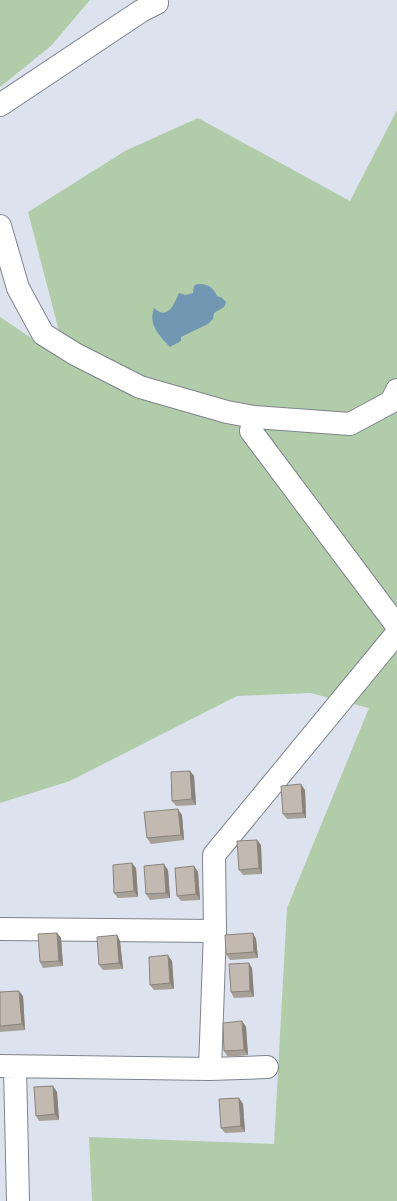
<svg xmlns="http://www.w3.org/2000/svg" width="397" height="1201" font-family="'Fira Sans Condensed',sans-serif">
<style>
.green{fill:#b0cca9}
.water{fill:#7197b2}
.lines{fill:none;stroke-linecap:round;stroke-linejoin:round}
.minor-casing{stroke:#7e838d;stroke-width:24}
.minor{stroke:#fff;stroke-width:22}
.wall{fill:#a7a097}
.shaded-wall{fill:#88827b}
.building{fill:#c2bab0;stroke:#88827b}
</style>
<rect width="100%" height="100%" fill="#dde3ee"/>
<path class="green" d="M0,0h90l-39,46 -51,41z
M397,110v1091h-305l-3,-64 185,7 13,-236 82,-200 -59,-15 -73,3 -167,85 -70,22v-486l67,45 -39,-150 97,-61 73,-33 152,83z"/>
<path class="water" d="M197,284c11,0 15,2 20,12l5,2 4,4 -2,5 -10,6 -1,6 -5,5 -27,13v4l-11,6c-11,-12 -22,-22 -16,-39 14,13 20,-4 25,-15l6,2 8,-2 1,-7z"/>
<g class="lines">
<g class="minor-casing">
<path id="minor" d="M0,105l141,-94 16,-8
M0,226l18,62 25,46 32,20 65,33 87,25 27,5 96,7 41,-22 6,-12
M254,417l-3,14 146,195
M0,929l215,2
M0,1066l210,3 57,-2
M15,1067l3,134
M210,1069l5,-138 -1,-76 183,-222"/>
</g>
<use href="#minor" class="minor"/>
</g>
<path class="wall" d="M190,771l4,5 2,29 -20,1 -4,-5z
M305,790l1,28 -19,1 -4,-5z
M182,815l2,25 -33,4 -4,-6z
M257,840l4,5 1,29 -19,1 -4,-5z
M194,866l4,6 2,28 -19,1 -4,-5z
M136,868l2,29 -20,1 -4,-5z
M168,870l2,28 -20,2 -4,-6z
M57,933l4,5 2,28 -20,2 -3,-6z
M253,933l3,6 2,19 -28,2 -4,-6z
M117,935l3,6 3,28 -20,1 -4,-5z
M172,961l2,28 -20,1 -4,-5z
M252,968l2,29 -20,1 -3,-6z
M0,992l23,4 2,34 -25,2z
M242,1021l4,6 2,28 -20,2 -4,-6z
M57,1092l2,28 -20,1 -3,-5z
M239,1098l4,6 2,28 -20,1 -4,-5z"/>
<path class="shaded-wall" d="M190,771l4,5 2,29 -4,-6z
M301,784l4,6 1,28 -3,-5z
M178,809l4,6 2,25 -3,-5z
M257,840l4,5 1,29 -3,-6z
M132,863l4,5 2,29 -4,-6z
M164,864l4,6 2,28 -4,-5z
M194,866l4,6 2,28 -4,-6z
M57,933l4,5 2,28 -4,-5z
M253,933l3,6 2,19 -4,-6z
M117,935l3,6 3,28 -4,-6z
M168,955l4,6 2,28 -4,-6z
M249,963l3,5 2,29 -4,-6z
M19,991l4,5 2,34 -3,-6z
M242,1021l4,6 2,28 -4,-5z
M53,1086l4,6 2,28 -4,-6z
M239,1098l4,6 2,28 -4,-6z"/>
<path class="building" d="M190,771l2,28 -20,2 -1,-29z
M301,784l2,29 -20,1 -2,-28z
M178,809l3,26 -34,3 -3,-26z
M257,840l2,28 -20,2 -2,-29z
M132,863l2,28 -20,2 -1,-28z
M164,864l2,29 -20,1 -2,-28z
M194,866l2,28 -19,2 -2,-28z
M57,933l2,28 -19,1 -2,-28z
M253,933l1,19 -28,2 -1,-19z
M117,935l2,28 -20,2 -2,-28z
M168,955l2,28 -20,2 -1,-28z
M249,963l1,28 -19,1 -2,-28z
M19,991l3,33 -22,2v-34z
M242,1021l2,29 -20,1 -1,-28z
M53,1086l2,28 -19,2 -2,-29z
M239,1098l2,28 -20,2 -2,-29z"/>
</svg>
